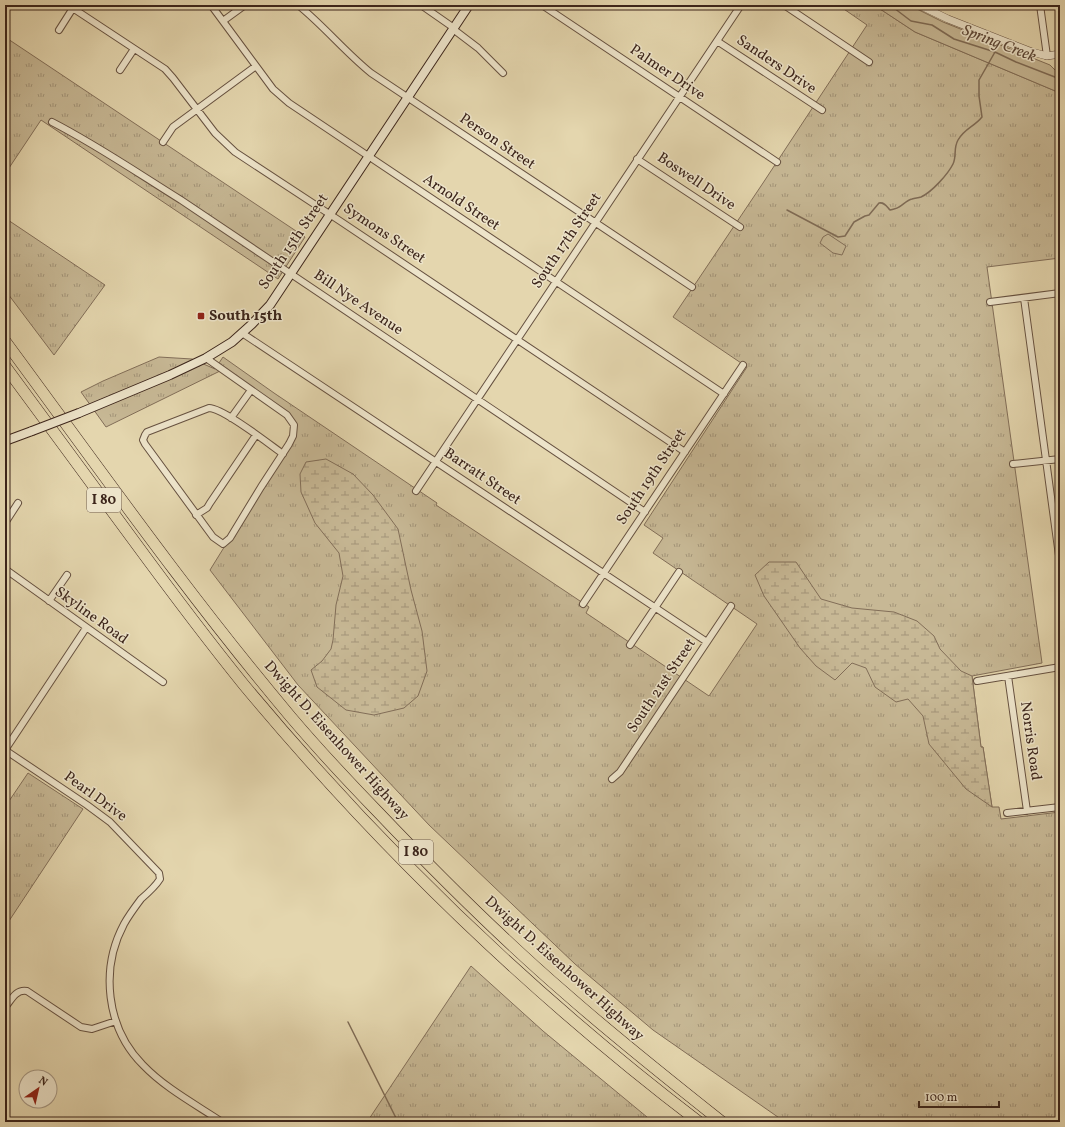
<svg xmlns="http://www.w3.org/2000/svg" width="1065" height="1127" font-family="Vollkorn,serif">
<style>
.grass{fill:url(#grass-tufts);stroke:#826e58}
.wetland{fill:url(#wetland-marsh);stroke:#826e58}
.green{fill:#c7b895;stroke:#826e58}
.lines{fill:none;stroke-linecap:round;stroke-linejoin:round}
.stream{stroke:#7f6b55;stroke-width:1.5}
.minor-casing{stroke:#665140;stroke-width:8}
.tertiary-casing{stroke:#665140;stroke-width:8}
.secondary-casing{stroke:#3c251b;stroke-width:10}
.motorway-casing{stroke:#3c251b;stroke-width:12}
.minor{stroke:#ede4ca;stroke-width:6}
.tertiary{stroke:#ede4ca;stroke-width:7}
.secondary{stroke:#ede4ca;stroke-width:8}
.motorway{stroke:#e4d6ae;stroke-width:11}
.secondary-bridge-casing{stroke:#3c251b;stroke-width:10;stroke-linecap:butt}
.secondary-bridge{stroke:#ede4ca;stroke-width:8}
.poi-dot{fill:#8f2418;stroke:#ede4ca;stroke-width:1.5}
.labels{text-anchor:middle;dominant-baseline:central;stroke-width:3;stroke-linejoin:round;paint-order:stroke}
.shield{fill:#ede4ca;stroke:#715e50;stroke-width:1}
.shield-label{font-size:14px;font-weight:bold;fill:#3c251b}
.street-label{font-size:15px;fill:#3c251b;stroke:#ede4ca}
.poi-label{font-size:15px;font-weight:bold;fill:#3c251b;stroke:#ede4ca;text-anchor:start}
.water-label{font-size:16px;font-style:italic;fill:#5d4838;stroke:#ede4ca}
</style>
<defs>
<pattern id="grass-tufts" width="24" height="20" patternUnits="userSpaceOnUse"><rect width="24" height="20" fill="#c7b895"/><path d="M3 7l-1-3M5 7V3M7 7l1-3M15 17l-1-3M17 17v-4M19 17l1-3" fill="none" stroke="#a39579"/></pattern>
<pattern id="wetland-marsh" width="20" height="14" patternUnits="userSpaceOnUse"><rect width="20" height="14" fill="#c7b895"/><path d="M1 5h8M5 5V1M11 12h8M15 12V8" fill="none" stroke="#a39579"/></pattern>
</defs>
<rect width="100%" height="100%" fill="#e4d6ae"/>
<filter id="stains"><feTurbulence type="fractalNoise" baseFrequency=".005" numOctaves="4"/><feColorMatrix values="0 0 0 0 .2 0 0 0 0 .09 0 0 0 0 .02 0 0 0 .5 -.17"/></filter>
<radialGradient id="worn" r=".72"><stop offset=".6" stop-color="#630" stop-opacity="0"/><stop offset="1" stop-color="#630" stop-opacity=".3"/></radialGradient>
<path class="grass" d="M838,5h36l41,27 145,61v165l-73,9 55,396 -70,13 9,71h2l9,60h7l2,12 59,-7v310h-275l-132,-92 -78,-66 -146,-139 -131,-140 -88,-115 83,-134 -2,-17 -71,-48 -114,56 -25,-35 22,-11 56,-24 33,2 23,10 8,-12 51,36 163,110 -1,2 153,102 -3,6 123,83 48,-72 -104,-71 10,-15 -19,-13 103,-158 -74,-50 90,-134 104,-158z
M5,37l300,200 -27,42 -237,-159 -36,54z
M5,218l100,67 -51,70 -49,-65z
M28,773l55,36 -78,118v-120z
M471,966l72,65 110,91h-286z"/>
<path class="wetland" d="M326,459l27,15 20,21 25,34 13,61 11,41 5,40 -9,25 -14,12 -30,7 -28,-5 -29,-23 -6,-17 11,-9 9,-12 2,-9 3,-35 7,-29 -4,-23 -24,-30 -14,-31 -1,-18 6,-12z
M769,562h27l25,37 31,9 42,4 23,9 17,15 6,13 21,22 11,5 9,71h2l9,60 -26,-18 -37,-45 -6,-28 -15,-17 -12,3 -21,-15 -9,-19 -14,-5 -17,17 -19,-14 -16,-18 -36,-52 -9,-21z"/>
<path class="green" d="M874,5h35l34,17 107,43 5,5 5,2v21l-145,-61z
M828,234l18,12 -4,9 -9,-2 -13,-10 3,-6z"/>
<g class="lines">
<path class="stream" d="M890,5l21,16 21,4 22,14 41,13 21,10 44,17
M787,210l51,27 7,-1 9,-14 11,-6 4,-1 10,-12c6,-1 8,4 11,7 3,-1 7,-1 9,-3 5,-3 8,-7 13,-8 3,-1 6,-1 9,-2 11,-5 27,-23 32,-33 4,-8 0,-15 5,-24 7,-12 16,-13 24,-23l-3,-21v-16l16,-28
M348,1022l50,100"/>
<g class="minor-casing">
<path id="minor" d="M68,5l97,64 8,9 42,55 20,19 105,69 345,231
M211,5l62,84 16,14 435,291
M298,5c26,21 47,47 73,68l321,214
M421,5l33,23
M542,5l235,157
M784,5l85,57
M1040,5l7,51
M223,21l22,-16
M453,29l25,19 25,25
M59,30l14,-22
M717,41l105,69
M120,70l14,-21
M52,122c45,23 87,52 129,78l464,312
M163,142l10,-15 83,-61
M637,159l103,68
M1024,298l36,265
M990,302l70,-9
M242,333l465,309
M206,358l81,57 7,10 -1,11 -4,8 -28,43 -31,51 -7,6 -10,-7 -68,-93 -2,-4 2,-5 2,-3 62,-24c14,0 60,36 74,46
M231,418l20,-28
M1013,464l47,-5
M416,491l325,-486
M196,515l11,-7 3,-5 46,-68
M5,523l13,-20
M5,569l158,113
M49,601l18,-26
M583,604l160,-239
M630,645l49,-73
M1008,676l19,135
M977,681l83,-14
M5,750l82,55 23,17 49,51 1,6c-5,8 -12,14 -19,20 -6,8 -12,16 -17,25 -24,45 -18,104 19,141 22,23 52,39 79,57
M5,750l81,-122
M612,779l8,-7 111,-166
M1007,813l53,-6
M7,1005c5,-7 10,-16 20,-14l54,36 11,2 24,-8"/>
</g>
<g class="tertiary-casing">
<path id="tertiary" d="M919,5l29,14 84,33 15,4 13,-2"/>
</g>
<g class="secondary-casing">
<path id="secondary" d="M79,413l91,-38 36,-17 26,-16 20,-18 18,-19 199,-300
M5,441l27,-10"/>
</g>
<g class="motorway-casing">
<path id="motorway" d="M5,341c93,126 184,255 285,375 28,33 57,64 87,95 60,63 122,125 188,182 51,45 104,87 157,129
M5,366c43,58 86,117 129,175 36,49 72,97 110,144 135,162 287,309 455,437"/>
</g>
<use href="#minor" class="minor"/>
<use href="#tertiary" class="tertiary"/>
<use href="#secondary" class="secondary"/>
<use href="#motorway" class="motorway"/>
<g class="secondary-bridge-casing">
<path id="secondary-bridge" d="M32,431l47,-18"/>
</g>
<use href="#secondary-bridge" class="secondary-bridge"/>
</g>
<rect class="poi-dot" x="197" y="312" width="8" height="8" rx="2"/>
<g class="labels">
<g class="shield">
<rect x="87" y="488" width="34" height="24" rx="3"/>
<rect x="399" y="840" width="34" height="24" rx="3"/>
</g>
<g class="shield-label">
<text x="104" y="500">I 80</text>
<text x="416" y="852">I 80</text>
</g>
<g class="street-label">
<text transform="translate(776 65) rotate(34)">Sanders Drive</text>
<text transform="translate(667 73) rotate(34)">Palmer Drive</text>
<text transform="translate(497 142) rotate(34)">Person Street</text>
<text transform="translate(696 182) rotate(34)">Boswell Drive</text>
<text transform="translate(461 203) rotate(34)">Arnold Street</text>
<text transform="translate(384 234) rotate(34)">Symons Street</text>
<text transform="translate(567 241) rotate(-56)">South 17th Street</text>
<text transform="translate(294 242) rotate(-56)">South 15th Street</text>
<text transform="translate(358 303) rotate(34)">Bill Nye Avenue</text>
<text transform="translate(482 477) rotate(34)">Barratt Street</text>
<text transform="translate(652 477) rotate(-56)">South 19th Street</text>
<text transform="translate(91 616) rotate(36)">Skyline Road</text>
<text transform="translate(662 686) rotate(-56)">South 21st Street</text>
<text transform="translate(336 741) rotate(48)">Dwight D. Eisenhower Highway</text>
<text transform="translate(1030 741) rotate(82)">Norris Road</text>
<text transform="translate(95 797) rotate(36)">Pearl Drive</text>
<text transform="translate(564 969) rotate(42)">Dwight D. Eisenhower Highway</text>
</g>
<g class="poi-label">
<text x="209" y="316">South 15th</text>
</g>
<g class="water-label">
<text transform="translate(999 44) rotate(21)">Spring Creek</text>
</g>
</g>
<rect width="1065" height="1127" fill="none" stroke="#e4d6ae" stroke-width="20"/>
<rect x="6" y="6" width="1053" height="1115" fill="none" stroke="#3c251b" stroke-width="2"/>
<rect x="10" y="10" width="1045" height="1107" fill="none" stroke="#3c251b"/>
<g transform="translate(38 1089) rotate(34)"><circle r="19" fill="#ede4ca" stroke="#a69884"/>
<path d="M0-3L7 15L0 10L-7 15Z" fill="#8f2418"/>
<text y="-6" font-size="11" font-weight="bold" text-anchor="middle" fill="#3c251b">N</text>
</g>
<path d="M919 1101v6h80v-6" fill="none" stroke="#3c251b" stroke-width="2"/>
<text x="925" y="1101" font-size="12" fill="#3c251b" stroke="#ede4ca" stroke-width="3" paint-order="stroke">100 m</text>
<rect width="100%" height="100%" filter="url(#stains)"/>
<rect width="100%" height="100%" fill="url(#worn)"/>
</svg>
